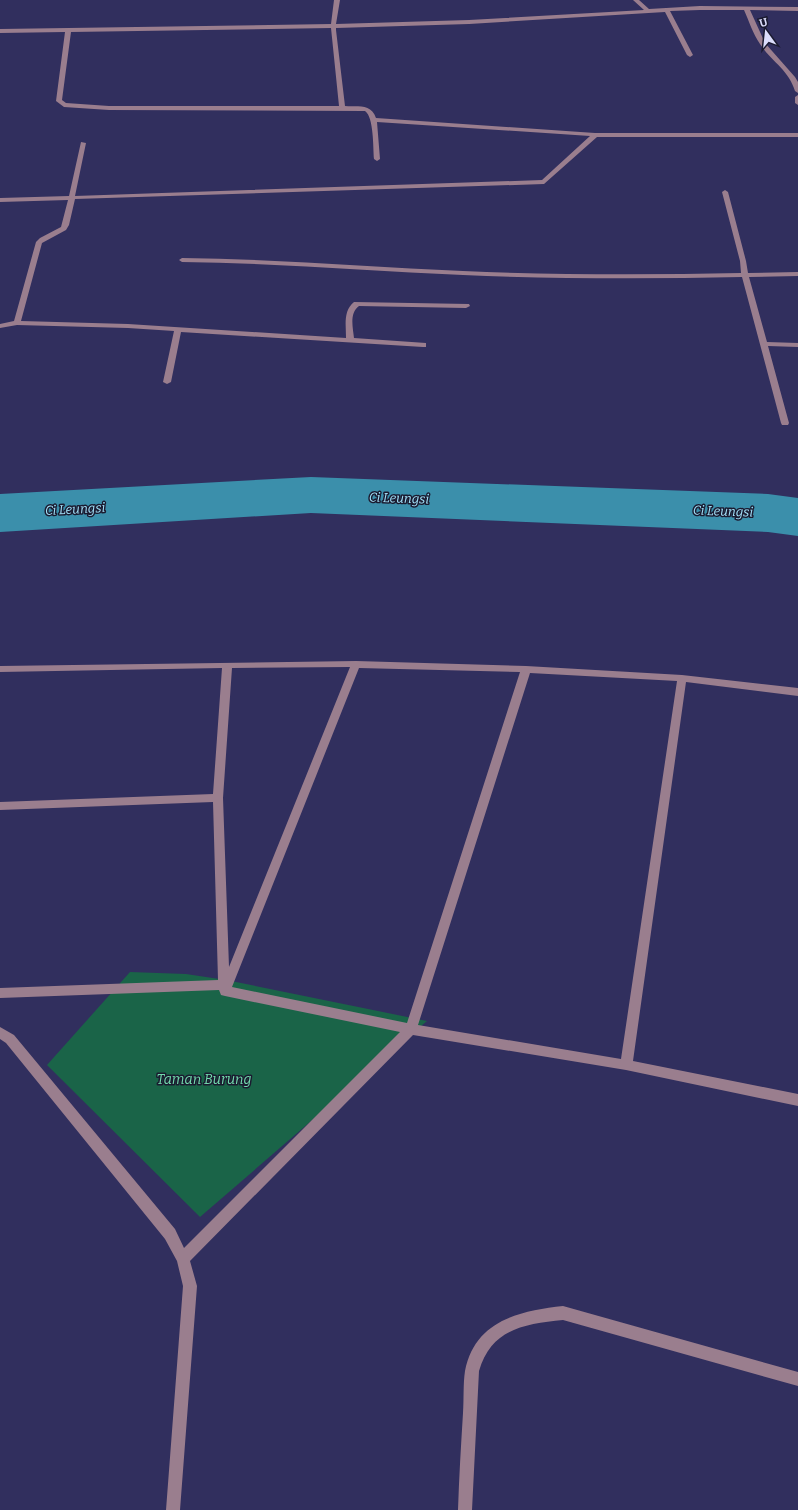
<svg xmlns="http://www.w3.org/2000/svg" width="798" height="1510" font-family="Bitter,serif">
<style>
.green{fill:#1a6448}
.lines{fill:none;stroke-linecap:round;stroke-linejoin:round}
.river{fill:#3b8fab;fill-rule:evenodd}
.minor{fill:#9a7e8e;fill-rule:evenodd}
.labels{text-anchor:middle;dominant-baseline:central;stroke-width:3;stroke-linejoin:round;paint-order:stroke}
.water-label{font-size:13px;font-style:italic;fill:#a3e2fa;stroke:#1b1b30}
.near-park-label{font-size:14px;font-style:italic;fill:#72dbad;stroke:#1b1b30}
</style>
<rect width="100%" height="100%" fill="#312f5e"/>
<path class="green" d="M130,972l56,2 40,6 201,41 -227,196 -153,-152z"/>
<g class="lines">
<path class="river" d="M311,477l457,17 30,4v38l-30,-4 -457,-19 -311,19v-38z"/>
<path class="minor" d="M334,0h6l-4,24 133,-4 175,-10 -11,-10h6l10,9 51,-3 98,1v4l-48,-1 15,33 30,34 3,5v11l-3,-2c-6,-21 -24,-30 -35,-47 -7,-10 -11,-23 -16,-34h-44l-30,1 23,44 -3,2 -3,-2 -22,-43 -196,12 -133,4v2l9,76c13,1 26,-3 31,12l219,15h203v4h-201l-53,47 -469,15 -6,26 -3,5 -24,13 -21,78 107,3 218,14c0,-13 -3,-27 8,-36l115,2 1,2 -4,2 -107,-2c-10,7 -6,22 -5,32l72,5v4h-3l-242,-15 -10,50 -4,2 -4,-2 11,-51 -46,-3 -111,-3 -17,3v-4l14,-3 22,-79 4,-4 21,-11 7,-27 -68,2v-4l69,-2 12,-54 5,1 -11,53 467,-16 48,-44 -213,-14 3,37 -3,2 -3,-2c-1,-11 0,-42 -9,-48l-256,-1 -45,-3 -8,-6 9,-69 -65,1v-4l331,-5zM331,28l8,78h-230l-43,-3 -4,-3 9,-68z
M798,95v10l-3,-2v-6z
M725,190l3,2 18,69 2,12 50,-1v4l-49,1 18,65 31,1v4l-30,-1 21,77 -1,2h-6l-1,-2 -39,-146c-93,2 -186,2 -279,-2 -94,-4 -187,-12 -281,-13l-3,-2 3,-2c94,1 187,9 281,13 93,4 185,4 278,2l-1,-12 -18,-69z
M356,661l170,5 156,9 116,13v8l-112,-14 -53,379 165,33v12l-172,-36 -213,-35 -223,226 7,25 -17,224h-14l17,-224 -6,-25 -12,-22 -159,-196 -6,-4v-12l14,8 161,194 9,19 216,-216 -175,-36 -4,-1 -2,-5 -219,8v-10l218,-8 -5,-178 -213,8v-8l213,-8 9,-126 -222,4v-6zM350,667l-121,300 -6,-169 9,-130zM359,668l161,4 -113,351 -175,-36zM530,673l147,8 -56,378 -203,-34z
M563,1306l235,66v14l-235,-66c-39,4 -72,9 -84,51l-7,139h-14c1,-32 3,-65 5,-97 1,-14 0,-29 2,-42 10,-51 55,-60 98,-65z"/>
</g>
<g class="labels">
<g class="water-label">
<text transform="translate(399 498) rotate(2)">Ci Leungsi</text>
<text transform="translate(75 509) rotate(-3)">Ci Leungsi</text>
<text transform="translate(723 511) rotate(2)">Ci Leungsi</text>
</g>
<g class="near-park-label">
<text x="204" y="1079">Taman Burung</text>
</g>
</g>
<g transform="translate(766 32) rotate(345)" stroke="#1b1b30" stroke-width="3" paint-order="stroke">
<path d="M0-3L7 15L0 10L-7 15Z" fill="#dcddfb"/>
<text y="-6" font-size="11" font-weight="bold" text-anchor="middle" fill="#dcddfb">U</text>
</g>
</svg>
